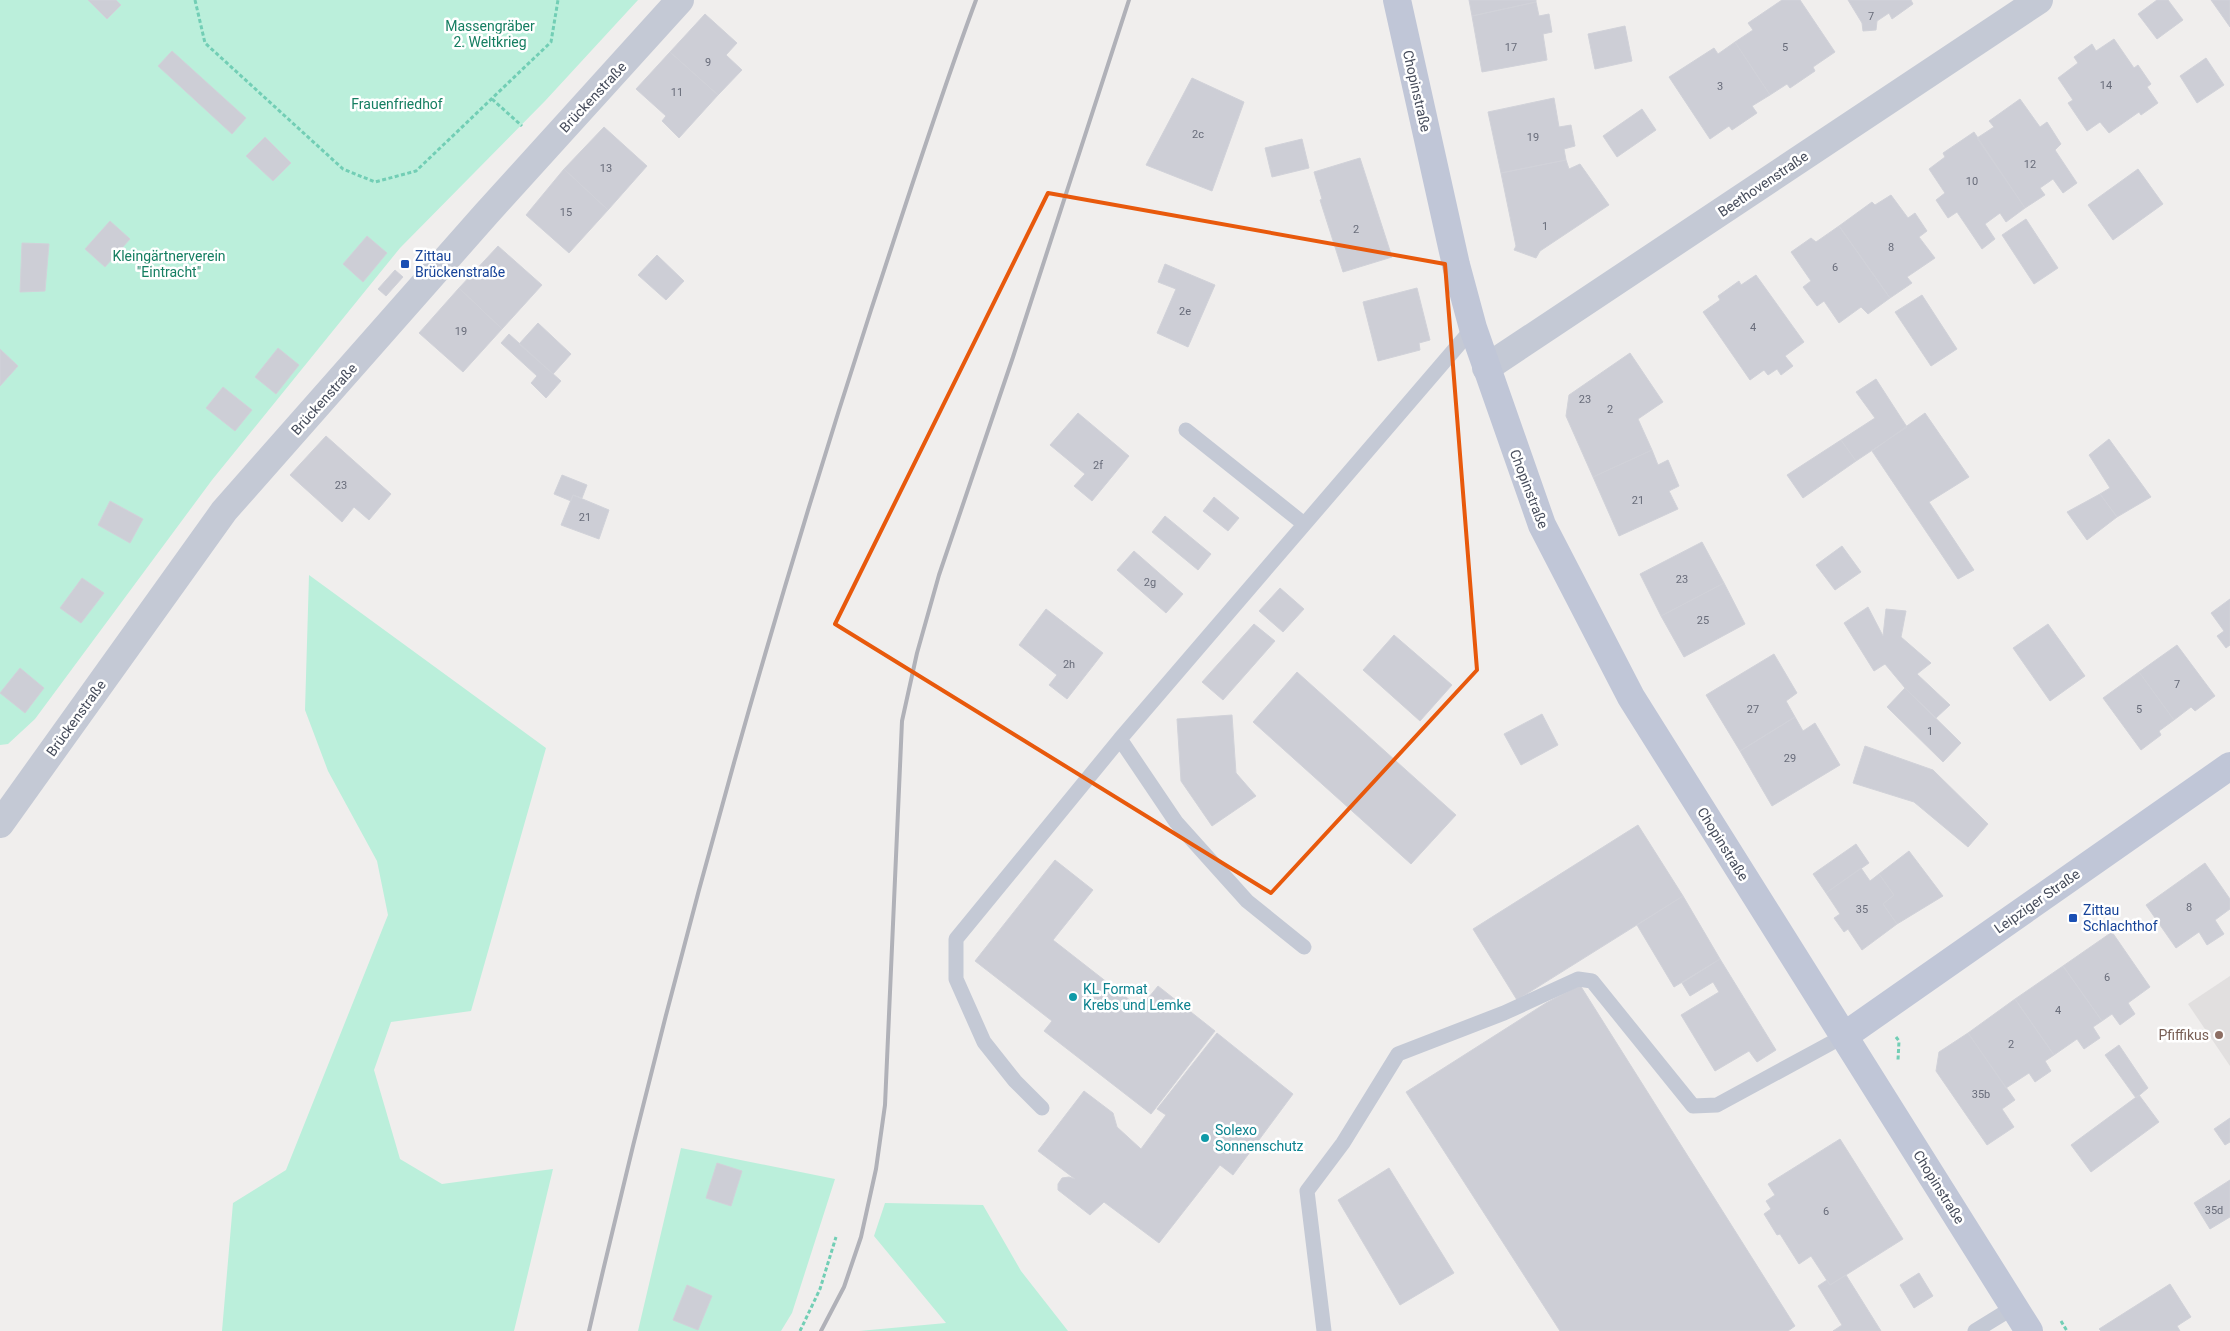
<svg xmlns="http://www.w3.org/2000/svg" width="2230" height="1331" font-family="Roboto,sans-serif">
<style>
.education{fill:#e1dfdf}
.green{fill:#bbefdb}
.building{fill:#cdced6;stroke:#d1d2d9}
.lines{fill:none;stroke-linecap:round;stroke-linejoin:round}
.path{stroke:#72ceb5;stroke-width:3;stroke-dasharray:4 2.5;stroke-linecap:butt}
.lane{stroke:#c4c9d5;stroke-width:15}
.street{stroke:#c4c9d5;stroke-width:28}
.secondary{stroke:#c0c6d7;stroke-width:28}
.rail{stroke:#b0b1b8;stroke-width:4}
.marked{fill:none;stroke:#e8590c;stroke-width:4;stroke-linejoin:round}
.transit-dot{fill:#1a4fb4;stroke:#fff;stroke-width:2}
.culture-dot{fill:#0f9aa8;stroke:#fff;stroke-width:2}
.education-dot{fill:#8d6e63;stroke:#fff;stroke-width:2}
.labels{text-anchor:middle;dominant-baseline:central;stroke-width:5;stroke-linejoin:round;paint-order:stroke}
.number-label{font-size:11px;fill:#686c7a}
.park-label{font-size:14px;fill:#157e61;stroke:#fff}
.street-label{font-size:14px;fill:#464c5b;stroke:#fff}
.transit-label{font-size:14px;fill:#164399;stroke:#fff;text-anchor:start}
.culture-label{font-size:14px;fill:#0d838f;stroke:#fff;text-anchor:start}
.education-label{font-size:14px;fill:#785e54;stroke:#fff;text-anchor:end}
</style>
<rect width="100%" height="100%" fill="#f0eeed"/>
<path class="education" d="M2230,976v90l-42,-62z"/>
<path class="green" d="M0,0h638l-93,101 -145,147 -188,232 -177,239 -27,25 -8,1z
M309,575l237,173 -75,263 -80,11 -17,48 26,89 42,25 111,-15 -39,162h-292l11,-128 53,-33 102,-255 -11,-54 -49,-90 -23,-61z
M681,1148l154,31 -43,134 -11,18h-143z
M885,1203l98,2 38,66 47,60h-209l87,-8 -72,-87z"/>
<path class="building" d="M88,0h28l5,5 -14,14z
M1469,0h67v2l-64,14z
M1782,0h18l35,52 -22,15 2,4 -25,17 -3,-4 -17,11 -35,-53 18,-12 -5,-7z
M1848,0h63l2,4 -21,15 -3,-6 -12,8 -1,9 -13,1 -1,-8z
M2157,0h11l15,20 -26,19 -19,-25z
M2211,0h19v27z
M1536,2l3,14 10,-2 3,18 -9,2 4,26 -65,12 -10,-56z
M705,14l32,29 -11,12 16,15 -24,25 -48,-43z
M1625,26l7,35 -37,8 -7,-35z
M2114,39l20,29 4,-3 13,19 -4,3 11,16 -17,12 -2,-3 -30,21 -9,-11 -13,9 -19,-28 5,-3 -15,-22 20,-15 -4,-6 18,-13 4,7z
M1735,42l35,53 -18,11 5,7 -25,17 -3,-4 -19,13 -41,-62 45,-29 4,6z
M172,51l74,67 -14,16 -74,-68z
M670,52l48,43 -39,43 -17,-17 4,-5 -30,-27z
M2206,58l18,27 -27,18 -17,-27z
M1192,78l52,24 -32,89 -66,-26z
M1554,98l5,29 12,-2 4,21 -11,3 2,11 -65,13 -13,-61z
M2020,99l20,28 7,-5 14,22 -6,6 22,33 -14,10 -10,-14 -13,9 5,7 -20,13 -48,-70 17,-11 -5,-6z
M1642,109l14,21 -39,27 -14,-21z
M604,127l43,39 -39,44 -44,-41z
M1974,132l51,76 -19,14 -6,-9 -15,11 10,15 -13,10 -25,-37 -9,6 -12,-18 9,-7 -16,-24 16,-12 -2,-4z
M265,137l26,26 -18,18 -27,-25z
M1302,139l7,29 -37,9 -7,-29z
M1360,158l32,99 -49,15 -23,-72 2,-1 -8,-27z
M1566,160l3,9 11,-5 29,41 -69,46 -4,7 -22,-8 2,-4 -15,-73z
M564,169l44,41 -39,43 -43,-38z
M2138,169l25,35 -50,36 -25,-35z
M1891,195l17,23 7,-5 12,18 -8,6 16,21 -28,19 5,6 -22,15 -51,-72 33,-24 3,3z
M2026,219l32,49 -24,16 -32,-49z
M110,221l20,18 -25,28 -20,-18z
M1839,226l51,72 -22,16 -7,-7 -22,16 -15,-22 -7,5 -14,-19 8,-6 -20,-29 20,-14 5,4z
M367,236l20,17 -24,29 -20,-18z
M22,243l27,1 -4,47 -25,1z
M498,246l44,39 -40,44 -43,-41z
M657,255l27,26 -18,19 -28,-25z
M1165,264l50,21 -27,62 -31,-14 19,-44 -18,-7z
M395,270l8,7 -17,19 -8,-7z
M1756,275l48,67 -19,14 8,10 -12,9 -4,-6 -9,6 -4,-5 -14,10 -47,-68 17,-12 -2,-4 21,-15 2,4z
M459,288l43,41 -39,43 -44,-39z
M1417,288l13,52 -11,3 1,7 -42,11 -15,-59z
M1922,295l35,54 -26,17 -36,-54z
M538,323l33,31 -18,20 -34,-30z
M509,334l52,47 -15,17 -15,-15 6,-7 -36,-33z
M278,348l21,17 -23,29 -21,-17z
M0,349l18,17 -18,20z
M1630,353l33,49 -25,17 14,31 -59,27 -27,-61 3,-21z
M1876,379l31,48 -51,34 -15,-21 34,-22 -19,-26z
M223,387l29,23 -17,21 -29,-23z
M1078,413l51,43 -37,45 -18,-15 11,-12 -35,-29z
M1925,413l44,64 -40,25 45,68 -16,9 -86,-128z
M326,436l65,58 -22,26 -15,-13 -12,15 -52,-47z
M2109,439l42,58 -34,20 -17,-23 10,-6 -21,-33z
M1841,440l15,21 -53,37 -16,-23z
M1652,450l6,15 10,-5 11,26 -10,5 9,18 -59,27 -26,-59z
M562,475l25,10 -5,13 -9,-3 -2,6 -17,-7z
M2100,494l17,23 -30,23 -20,-28z
M573,495l36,15 -10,29 -38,-14z
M1214,497l25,21 -11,13 -25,-20z
M110,501l33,18 -13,24 -32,-18z
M1165,516l46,38 -13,16 -46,-38z
M1702,542l22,41 -63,33 -21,-42z
M1842,546l19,26 -26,18 -19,-25z
M1134,551l49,43 -17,19 -49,-43z
M82,578l22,15 -23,30 -21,-15z
M1724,583l21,41 -61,33 -23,-41z
M1280,588l24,21 -21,23 -24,-21z
M2230,599v46l-4,3 -9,-12 7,-5 -13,-18z
M1868,607l15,29 3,-27 20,2 -5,26 30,26 -14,11 33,31 -14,13 -31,-30 -20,-24 -11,7 -30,-48z
M1046,609l57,44 -36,46 -18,-14 8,-10 -38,-30z
M1254,624l21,17 -52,59 -21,-18z
M2048,624l37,52 -35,25 -37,-53z
M1394,635l58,50 -32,36 -57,-51z
M2177,645l38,51 -20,15 -4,-4 -17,13 -35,-48z
M1774,654l23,39 -11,8 9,16 -55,34 -34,-56z
M20,668l24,20 -19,25 -25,-20z
M1297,672l159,143 -45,49 -158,-142z
M2139,672l35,48 -15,11 2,4 -20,15 -38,-52z
M1905,688l56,55 -18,19 -56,-55z
M1542,714l16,31 -37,20 -17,-31z
M1232,715l4,58 20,23 -44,30 -31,-45 -4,-62z
M1795,717l8,14 12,-8 25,42 -68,41 -32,-55z
M1865,746l68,24 55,54 -20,23 -54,-45 -61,-19z
M1638,825l45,71 -166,104 -44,-71z
M1856,844l13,19 -43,30 -13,-19z
M1909,851l34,45 -46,28 -14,-20 11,-9 -15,-21z
M1055,860l38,30 -40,50 87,68 18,-22 57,45 -64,83 -107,-83 8,-10 -77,-60z
M2205,863l25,36v10l-15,11 9,14 -17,11 -8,-13 -23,16 -30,-43z
M1861,868l9,13 9,-7 15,21 -11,9 14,20 -35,26 -14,-21 -4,3 -10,-14 6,-4 -14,-21z
M1683,896l37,63 -46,28 -37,-62z
M2112,932l38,55 -22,16 7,11 -15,11 -8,-11 -10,7 -39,-55z
M1720,959l56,91 -19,12 -8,-11 -34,20 -34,-56 38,-23 -6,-10 -23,14 -8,-13z
M2063,966l39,55 -9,6 7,11 -16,11 -7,-10 -23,16 -39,-56z
M1580,985l215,341 -7,5h-228l-154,-239 140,-89z
M2015,999l39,56 -9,6 6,10 -16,11 -6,-9 -23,15 -38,-55z
M1217,1033l76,61 -60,81 -13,-10 -61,78 -55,-41 -14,13 -32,-25v-6l4,-6 7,-1 6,2 -37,-28 46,-60 29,22 4,14 24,22 25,-34 -9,-6z
M1968,1033l47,67 -13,9 12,18 -27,18 -51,-74 3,-19z
M2119,1045l29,43 -12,10 -31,-43z
M2139,1095l20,27 -68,50 -20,-27z
M2230,1118v24l-5,3 -11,-16z
M1840,1139l63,100 -73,46 -19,-29 -12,8 -19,-30 -3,1 -13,-21 7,-5 -5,-8 9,-6 -7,-11z
M717,1163l25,8 -11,35 -25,-8z
M1389,1168l65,105 -54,32 -62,-105z
M2230,1180v37l-20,12 -16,-26z
M1919,1273l14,23 -19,12 -14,-23z
M1846,1275l35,56h-48l9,-6 -24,-39 9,-6 3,5z
M2170,1284l21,33 -14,9 3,5h-79l-2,-2z
M687,1285l25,11 -14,34 -25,-10z"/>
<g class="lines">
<path class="path" d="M195,0l10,43 138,126 32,13 41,-11 135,-129 7,-42
M492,99l30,27
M1896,1037l3,4 -1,19
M2061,1321l6,10
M800,1331l20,-42 16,-52"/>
<path class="lane" d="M1186,430l118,94
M1120,739l56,83 71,79 57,46
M1042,1108l-27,-27 -31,-39 -28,-63v-40l164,-200 353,-411
M1324,1331l-17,-140 36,-48 55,-89 106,-41 74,-34 14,2 101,125 24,-1 127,-69
M1975,1331l39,-24"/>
<path class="street" d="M1486,368l553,-368
M0,824l224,-313 262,-297 194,-214"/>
<path class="secondary" d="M1397,0l59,265 17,63 69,197 89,172 398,634
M1844,1036l386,-270"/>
<path class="rail" d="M589,1331c79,-344 173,-685 282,-1021 34,-103 67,-208 105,-310
M821,1331l23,-44 17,-50 15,-68 9,-64 17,-384 15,-68 22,-78 74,-218 116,-357"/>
</g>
<path class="marked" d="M1048,193l397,71 32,406 -206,223 -436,-269z"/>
<g class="transit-dot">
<rect x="400" y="259" width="10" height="10" rx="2.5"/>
<rect x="2068" y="913" width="10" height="10" rx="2.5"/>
</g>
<g class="culture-dot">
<circle cx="1073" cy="997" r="5"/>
<circle cx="1205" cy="1138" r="5"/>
</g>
<circle class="education-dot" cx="2219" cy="1035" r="5"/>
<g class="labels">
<g class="number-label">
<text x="1871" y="16">7</text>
<text x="1511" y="47">17</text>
<text x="1785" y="47">5</text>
<text x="708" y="62">9</text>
<text x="2106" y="85">14</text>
<text x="1720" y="86">3</text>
<text x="677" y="92">11</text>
<text x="1198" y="134">2c</text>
<text x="1533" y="137">19</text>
<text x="2030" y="164">12</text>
<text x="606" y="168">13</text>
<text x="1972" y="181">10</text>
<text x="566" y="212">15</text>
<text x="1545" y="226">1</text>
<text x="1356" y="229">2</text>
<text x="1891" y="247">8</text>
<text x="1835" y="267">6</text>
<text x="1185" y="311">2e</text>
<text x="1753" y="327">4</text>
<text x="461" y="331">19</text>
<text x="1585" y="399">23</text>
<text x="1610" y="409">2</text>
<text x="1098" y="465">2f</text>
<text x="341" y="485">23</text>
<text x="1638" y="500">21</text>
<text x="585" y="517">21</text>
<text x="1682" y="579">23</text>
<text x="1150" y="582">2g</text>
<text x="1703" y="620">25</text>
<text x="1069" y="664">2h</text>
<text x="2177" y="684">7</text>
<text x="1753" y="709">27</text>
<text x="2139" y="709">5</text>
<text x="1930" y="731">1</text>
<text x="1790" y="758">29</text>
<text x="2189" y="907">8</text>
<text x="1862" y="909">35</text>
<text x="2107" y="977">6</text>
<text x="2058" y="1010">4</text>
<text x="2011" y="1044">2</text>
<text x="1981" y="1094">35b</text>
<text x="2214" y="1210">35d</text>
<text x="1826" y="1211">6</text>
</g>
<g class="park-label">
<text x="490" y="26">Massengräber<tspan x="490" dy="16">2. Weltkrieg</tspan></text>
<text x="397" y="104">Frauenfriedhof</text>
<text x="169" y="256">Kleingärtnerverein<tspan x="169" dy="16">"Eintracht"</tspan></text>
</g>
<g class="street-label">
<text transform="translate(1417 91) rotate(77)">Chopinstraße</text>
<text transform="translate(593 97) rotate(-47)">Brückenstraße</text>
<text transform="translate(1763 184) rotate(-34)">Beethovenstraße</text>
<text transform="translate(324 399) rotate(-48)">Brückenstraße</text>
<text transform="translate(1529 489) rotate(69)">Chopinstraße</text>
<text transform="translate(76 718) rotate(-54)">Brückenstraße</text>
<text transform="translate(1723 844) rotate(58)">Chopinstraße</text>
<text transform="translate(2037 901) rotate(-35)">Leipziger Straße</text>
<text transform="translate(1939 1187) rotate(58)">Chopinstraße</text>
</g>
<g class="transit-label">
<text x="415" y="256">Zittau<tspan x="415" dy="16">Brückenstraße</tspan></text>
<text x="2083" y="910">Zittau<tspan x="2083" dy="16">Schlachthof</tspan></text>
</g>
<g class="culture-label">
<text x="1083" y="989">KL Format<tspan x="1083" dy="16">Krebs und Lemke</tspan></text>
<text x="1215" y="1130">Solexo<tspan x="1215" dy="16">Sonnenschutz</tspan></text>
</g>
<g class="education-label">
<text x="2209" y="1035">Pfiffikus</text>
</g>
</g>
</svg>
